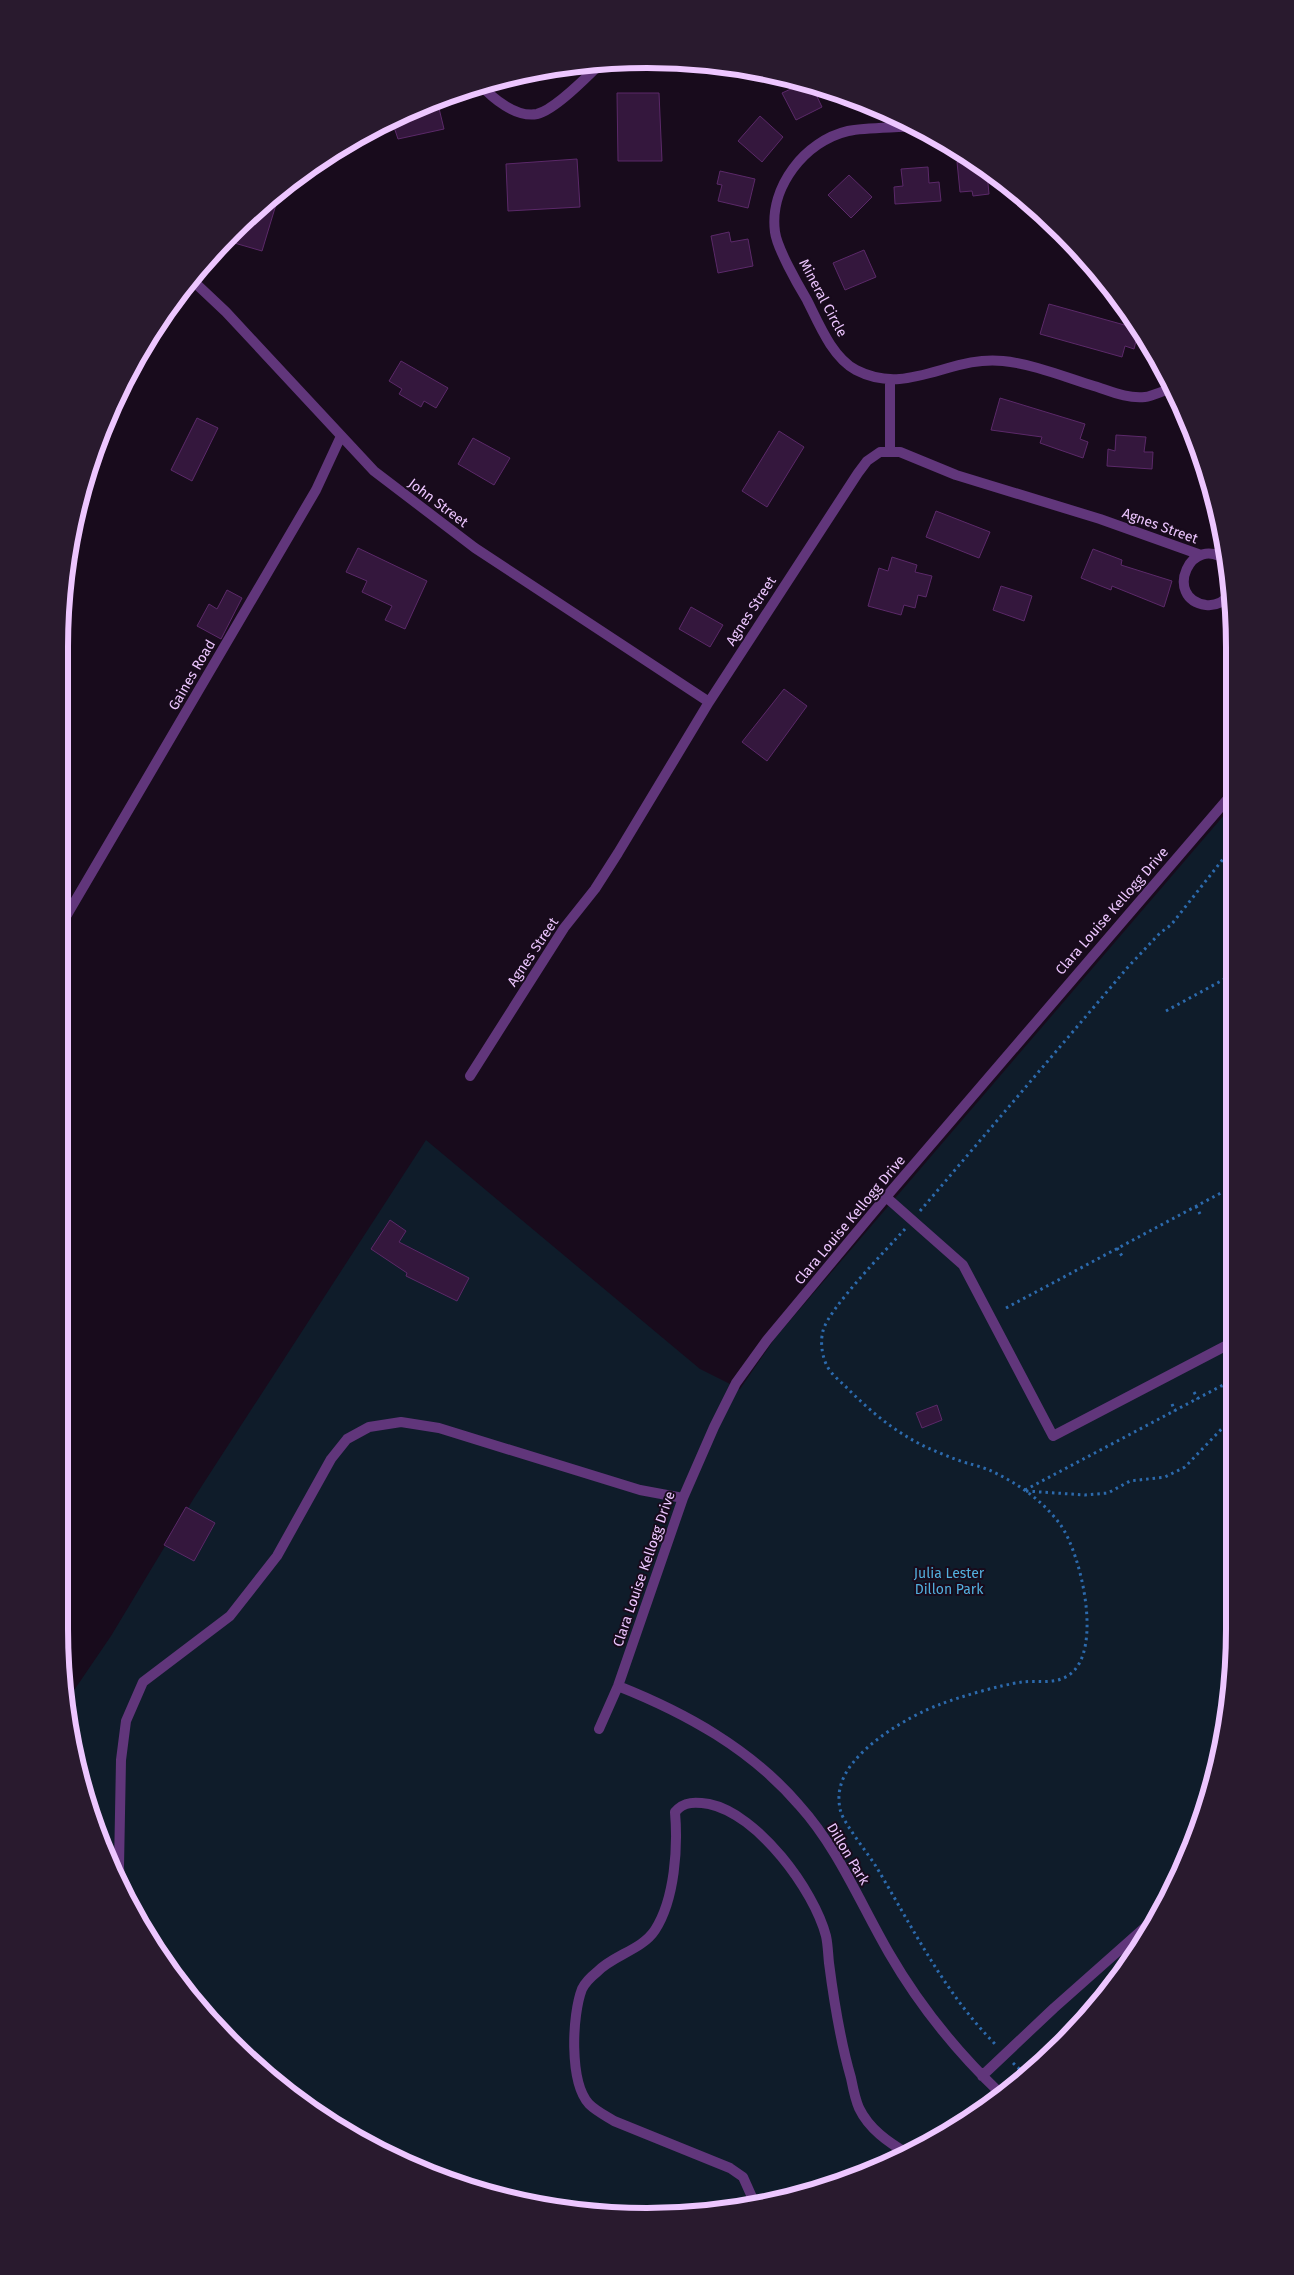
<svg xmlns="http://www.w3.org/2000/svg" width="1294" height="2275" font-family="'Fira Sans',sans-serif">
<style>
.green{fill:#0f1c2a}
.building{fill:#34173d;stroke:#5b2969}
.lines{fill:none;stroke-linecap:round;stroke-linejoin:round}
.path{stroke:#2c6aad;stroke-width:3;stroke-dasharray:2.5 4;stroke-linecap:butt}
.lane{stroke:#61367b;stroke-width:10}
.street{stroke:#61367b;stroke-width:10}
.labels{text-anchor:middle;dominant-baseline:central;stroke-width:4;stroke-linejoin:round;paint-order:stroke}
.street-label{font-size:14px;fill:#edc6ff;stroke:#180b1c}
.park-label{font-size:14px;fill:#53b0de;stroke:#180b1c}
.rim{fill:none;stroke:#edc6ff;stroke-width:6}
</style>
<rect width="100%" height="100%" fill="#180b1c"/>
<path class="green" d="M1231,807l3,859 -19,115 -59,141 -67,94 -54,54 -94,67 -69,35 -110,33 -77,10 -114,-4 -77,-15 -107,-40 -67,-39 -89,-73 -51,-58 -60,-98 -30,-71 -26,-112 47,-69 83,-138 232,-358 274,229 40,20 35,-51z"/>
<path class="building" d="M804,83l7,1 11,23 -26,13 -14,-27z
M617,93h42l3,68h-44z
M437,100l7,29 -46,10 -7,-21z
M760,116l23,21 -21,25 -24,-21z
M577,159l3,48 -72,4 -2,-47z
M972,161l15,12 2,21 -16,2 -1,-5 -12,1 -3,-30z
M928,167l1,16 10,-1 2,19 -46,3 -1,-17 9,-1 -2,-17z
M720,171l35,8 -7,29 -30,-7 4,-16 -5,-1z
M849,175l23,22 -21,21 -23,-23z
M281,188l-19,63 -31,-9 4,-11z
M729,232l2,10 17,-3 5,27 -35,7 -7,-37z
M864,250l12,27 -31,13 -12,-27z
M1049,304l90,25 -5,20 -9,-3 -3,11 -82,-23z
M401,361l47,27 -12,20 -12,-7 -3,6 -22,-13 3,-5 -13,-8z
M1000,398l85,26 -5,15 8,3 -5,16 -43,-15 2,-6 -51,-7z
M197,418l21,10 -26,53 -21,-11z
M779,431l25,16 -37,60 -25,-16z
M1116,435l30,2 -2,15h9l-1,17 -45,-3 1,-17 7,2z
M473,438l37,20 -16,27 -36,-21z
M936,511l54,21 -11,26 -53,-21z
M358,548l69,33 -22,48 -20,-9 7,-14 -30,-14 5,-11 -21,-9z
M1093,549l29,11 -1,5 51,16 -8,26 -52,-21 -1,4 -30,-12z
M892,557l25,8 -2,7 17,4 -6,21 -8,-2 -3,13 -11,-3 -3,10 -33,-9 11,-38 9,3z
M1001,586l31,10 -8,25 -31,-11z
M227,590l15,8 -21,41 -24,-13 12,-22 8,5z
M691,607l32,18 -13,22 -31,-18z
M784,689l23,17 -40,55 -25,-19z
M390,1220l16,11 -7,11 70,36 -12,23 -51,-25 1,-3 -36,-24z
M937,1405l5,15 -20,8 -6,-15z
M186,1507l29,16 -21,38 -30,-16z"/>
<g class="lines">
<path class="path" d="M1166,1011l66,-36
M1196,1206l4,8
M920,1211l208,-244 32,-34 11,-8 60,-76
M905,1229c-18,20 -77,80 -82,102 -3,11 -1,25 4,35 4,8 13,15 20,22 24,24 49,45 81,60 12,5 25,11 39,15 7,2 15,4 22,7 27,12 53,30 71,54 21,29 44,127 9,151 -14,10 -32,5 -47,7 -21,3 -60,14 -81,22 -33,12 -95,48 -101,85 -2,7 -1,17 1,24 7,16 26,39 36,55 37,62 68,126 120,178
M1117,1248l5,8
M1006,1308l226,-121
M1233,1380l-10,5 10,20
M1194,1392l4,7
M1172,1404l3,7
M1025,1490l198,-105
M1026,1491l59,4 23,-2 22,-12 35,-4 20,-10 48,-50
M1013,2063l14,13"/>
<path class="lane" d="M756,2206l-13,-29 -13,-9 -116,-47c-8,-5 -18,-10 -25,-17 -20,-22 -17,-89 -7,-115 3,-6 10,-13 15,-17 16,-17 45,-22 58,-42 20,-31 23,-83 20,-118 9,-11 21,-10 34,-8 49,10 105,86 117,132 2,9 2,18 3,27 5,39 11,77 22,115 2,10 4,21 8,30 10,21 29,34 49,46"/>
<path class="street" d="M480,84c12,14 36,34 57,30 18,-4 52,-39 66,-53
M916,126c-20,2 -50,1 -68,5 -43,10 -79,56 -73,101 2,16 23,53 32,68 12,24 25,57 49,70 52,27 94,-15 147,-9 30,3 62,16 91,25 16,5 33,13 51,11 8,-1 17,-6 25,-8
M191,279l35,33 148,159 101,77 234,154
M890,379v72
M1228,562c-37,-32 -66,37 -22,43 10,1 18,-3 24,-11
M61,925l255,-435 25,-54
M470,1076l94,-148 31,-39 23,-36 91,-151 149,-229 9,-12 13,-9h20l56,23 144,44 101,36
M886,1197l77,68 90,171 180,-94
M618,1686c68,27 133,63 181,119 39,43 61,98 90,148 30,52 69,100 112,141
M599,1729l19,-43 65,-188 31,-71 22,-44 31,-43 119,-143 345,-402
M121,1890l-2,-23 2,-107 5,-39 17,-39 87,-66 47,-60 54,-97 16,-20 22,-12 32,-5 38,6 201,62 43,8
M982,2076l72,-68 106,-94"/>
</g>
<g class="labels">
<g class="street-label">
<text transform="translate(823 298) rotate(62)">Mineral Circle</text>
<text transform="translate(438 503) rotate(37)">John Street</text>
<text transform="translate(1160 526) rotate(20)">Agnes Street</text>
<text transform="translate(751 611) rotate(-57)">Agnes Street</text>
<text transform="translate(192 675) rotate(-60)">Gaines Road</text>
<text transform="translate(1112 911) rotate(-49)">Clara Louise Kellogg Drive</text>
<text transform="translate(533 952) rotate(-56)">Agnes Street</text>
<text transform="translate(850 1220) rotate(-50)">Clara Louise Kellogg Drive</text>
<text transform="translate(644 1569) rotate(-71)">Clara Louise Kellogg Drive</text>
<text transform="translate(848 1854) rotate(59)">Dillon Park</text>
</g>
<g class="park-label">
<text x="949" y="1573">Julia Lester<tspan x="949" dy="16">Dillon Park</tspan></text>
</g>
</g>
<path d="M0 0H1294V2275H0ZM647 68H647A579 579 0 0 1 1226 647V1629A579 579 0 0 1 647 2208H647A579 579 0 0 1 68 1629V647A579 579 0 0 1 647 68Z" fill="#291a2e" fill-rule="evenodd"/>
<path class="rim" d="M647 68H647A579 579 0 0 1 1226 647V1629A579 579 0 0 1 647 2208H647A579 579 0 0 1 68 1629V647A579 579 0 0 1 647 68Z"/>
</svg>
